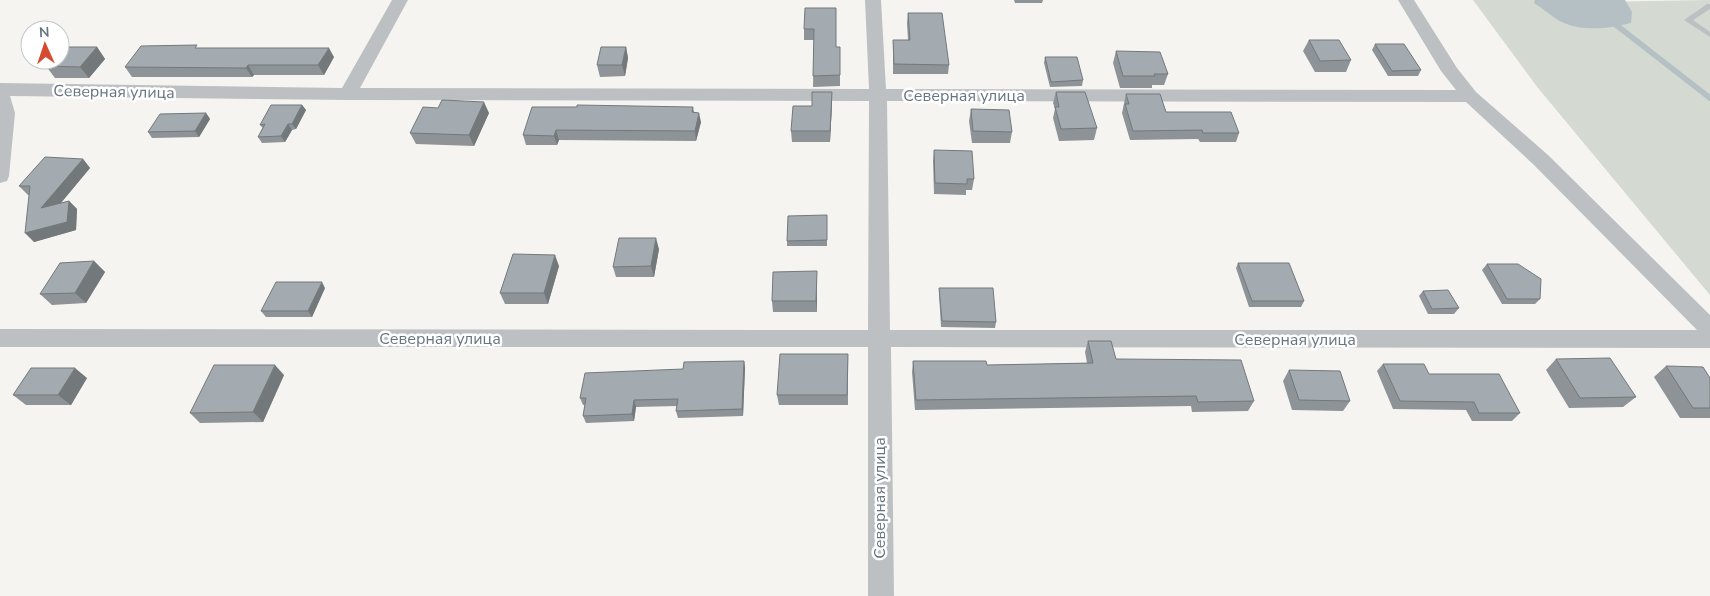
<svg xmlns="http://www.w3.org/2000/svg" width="1710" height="596" font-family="'Nunito Sans',sans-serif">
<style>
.green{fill:#d4d9d1}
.water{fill:#b4c0c3}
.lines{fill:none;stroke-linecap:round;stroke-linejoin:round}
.stream{stroke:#b4c0c3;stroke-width:5.5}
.service{fill:#bcc0c3;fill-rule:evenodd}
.minor{fill:#bcc0c3;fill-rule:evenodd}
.wall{fill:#8d9397}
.shaded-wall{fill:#73787b}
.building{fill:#a4abb0;stroke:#73787b}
.labels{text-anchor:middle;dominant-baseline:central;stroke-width:5;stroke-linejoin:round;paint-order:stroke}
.street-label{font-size:16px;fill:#667680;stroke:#fff}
</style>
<rect width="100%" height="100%" fill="#f5f4f1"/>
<path class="green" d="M1473,0h62v3l175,-3v295l-172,-207z"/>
<path class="water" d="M1535,0h90l7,12 -1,11c-20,5 -46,9 -67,0 -10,-4 -20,-14 -30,-20z"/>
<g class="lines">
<path class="stream" d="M1611,21l99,77"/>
<path class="service" d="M1707,4h3v5l-17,11 17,12v5l-26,-17z"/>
<path class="minor" d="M392,0h16l-48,88 509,1 -4,-89h16l5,89 570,1 -15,-19 -43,-71h16l43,68 19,24 72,63 162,160v33l-819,-1 3,249h-26v-249h-868v-18l868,1 1,-229 -521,-1 -338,-4 5,17 -6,63 -2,5 -7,2v-100l342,5zM887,101l579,1 68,63 163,165h-807z"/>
</g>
<path class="wall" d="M1014,0h29l-1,3h-27z
M908,13l41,52 -1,9h-55v-34h15l-1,-17z
M836,19v28h4v39l-27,1 1,-47h-10v-11z
M1309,40l42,20 -5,12h-31l-12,-21z
M1375,44l46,26 -3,6h-30l-16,-26z
M97,47l8,12 -16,19h-34l-9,-12z
M626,47l2,11 -3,18 -25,1 -3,-12z
M199,48l135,9 -10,18h-70l-2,2h-120l-7,-10z
M1116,51l52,23 -4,11h-12v3h-32l-7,-25z
M1045,57l38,23 -1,6 -32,1 -6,-24z
M1056,92l41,36 -3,12 -35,1 -6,-23 2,-9 -2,-6z
M1126,94l40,18 73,21 -3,9h-36l-2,-3 -68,1 -8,-27z
M832,103l-2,39h-38l-1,-11 21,-25z
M302,105l4,5 -10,19 -4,1 -7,12 -23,1 -4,-6 5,-9 -3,-3z
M693,107l1,5 7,10 -5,19 -137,-1 -2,5h-31l-3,-10z
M971,109l41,23 -2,11h-38l-3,-22z
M206,113l4,6 -11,18 -47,1 -4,-6z
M489,113l-15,33 -58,-2 -6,-11z
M934,150l40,29 -2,11h-6v5l-32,-1 -1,-33z
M83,159l7,9 -29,35 8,-2 8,8 -1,21 -42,12 -5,-47h-1l-9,-9z
M827,215v31h-40v-5z
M659,249l-5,28h-38l-3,-10z
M94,261l11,11 -19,31 -34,2 -12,-11z
M1238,263l66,38 -3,6h-52l-13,-39z
M1487,264l53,35 -5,5h-33l-20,-34z
M559,266l-11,38h-43l-5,-11z
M817,282v30h-44l-1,-11z
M325,288l-13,29h-46l-5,-6z
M939,288l57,34 -1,6 -54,-1 -2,-34z
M1423,291l36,17 -5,6h-26l-9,-18z
M1088,341l28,18 138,42 -6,10 -56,1 -1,-6 -276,4 -3,-38 1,-11 74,4 100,-2 -2,-11z
M848,354v51h-69l-2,-10z
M1556,359l80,38 -13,10 -54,1 -23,-38z
M744,361l1,7 -2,48 -65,2 -2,-7 1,-5 -41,1 -2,14 -48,2 -3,-7 2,-11h-2l-3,-7 103,-29z
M1383,364l46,10 91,39 -8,8h-40l-6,-11 -73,-1 -16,-38z
M1666,366l44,12v40h-30l-26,-41z
M1289,370l61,31 -7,10 -51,-1 -9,-29z
M284,375l-21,47 -63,1 -10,-10z
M87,378l-16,27h-45l-13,-10z"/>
<path class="shaded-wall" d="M97,47l8,12 -16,19 -9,-11z
M626,47l2,11 -3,18 -3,-11z
M329,48l5,9 -10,18 -6,-10z
M248,65l6,10 -2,2 -6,-9z
M832,92v11l-2,39v-11z
M484,102l5,11 -15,33 -5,-11z
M302,105l4,5 -10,19 -4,-5z
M206,113l4,6 -11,18 -4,-6z
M699,113l2,9 -5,19 -1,-10z
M288,124l4,6 -7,12 -4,-6z
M556,130l3,10 -2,5 -3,-9z
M83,159l7,9 -41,49 -8,-9z
M69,201l8,8 -1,21 -42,12 -9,-9z
M656,238l3,11 -5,28 -3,-11z
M555,255l4,11 -11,38 -4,-11z
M94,261l11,11 -19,31 -11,-10z
M817,271v41l-1,-11z
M322,282l3,6 -13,29 -4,-6z
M744,361l1,7 -2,48 -1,-7z
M275,365l9,10 -21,47 -10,-10z
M75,368l12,10 -16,27 -13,-10z
M634,400l2,7 -2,14 -2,-7z"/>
<path class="building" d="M805,8h31v39h4v28l-27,1 1,-47h-10z
M908,13h34l7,52 -55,-1 -1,-24h17z
M1309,40h30l12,20 -31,1z
M1375,44h29l17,26 -29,1z
M197,45l-2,3h134l-11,17h-70l-2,3 -121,-1 16,-21z
M64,47h33l-17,20 -34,-1 6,-6h8v-9z
M601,47h25l-4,18h-25z
M1116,51l44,1 8,22h-14l1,2h-32z
M1045,57h32l6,23 -32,2z
M812,92h20l-2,39h-39l2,-25h19z
M1056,92h29l12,36 -36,1 -6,-22h4z
M1126,94h34l6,18h65l8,21h-36l-1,-3 -69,1 -8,-27h4z
M442,100l42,2 -15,33 -59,-2 13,-26 15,1z
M271,105h31l-10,19h-4l-7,12 -23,1 7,-13 -5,1z
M577,105l116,2 -1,5 7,1 -4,18 -139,-1 -2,6 -31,-1 9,-28h45z
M971,109l38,1 3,22 -39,-1z
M206,113l-11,18 -47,1 12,-18z
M934,150l38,1 2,28h-7v5l-32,-1z
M45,157l38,2 -42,49 28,-7 -2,21 -42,11 5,-47h-11z
M827,215v25l-40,1 1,-25z
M619,238h37l-5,28 -38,1z
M513,254l42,1 -11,38h-44z
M94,261l-19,32 -35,1 20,-31z
M1238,263h51l15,38h-52z
M1487,264h31l23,15 -1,20h-33z
M817,271l-1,30h-44l1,-29z
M276,282h46l-14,29h-47z
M939,288h54l3,34 -54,-1z
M1448,290l11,18 -27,1 -9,-18z
M1088,341h23l5,18 125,1 13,41 -56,1 -2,-6 -280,4 -3,-39h73l1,4 106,-2z
M780,354h68l-1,41h-70z
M1610,358l26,39 -56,1 -24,-39z
M744,361l-2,48 -66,2 2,-12 -44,1 -2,14 -49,2 3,-18h-6l5,-25 98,-4 1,-7z
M1383,364h41l5,10h70l21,39h-41l-5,-11 -74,-1z
M214,365h61l-22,47 -63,1z
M1666,366l37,1 7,11v30h-17z
M31,368h44l-17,27h-45z
M1289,370l51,1 10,30 -51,-1z"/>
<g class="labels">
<g class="street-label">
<text transform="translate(114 92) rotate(1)">Северная улица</text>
<text x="964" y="96">Северная улица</text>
<text x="440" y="339">Северная улица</text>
<text x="1295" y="340">Северная улица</text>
<text transform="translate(880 498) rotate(-90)">Северная улица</text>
</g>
</g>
<g transform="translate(45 45) rotate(357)"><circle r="24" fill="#ffffff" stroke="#c2c8cc"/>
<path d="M0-4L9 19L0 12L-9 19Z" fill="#d64c30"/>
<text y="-8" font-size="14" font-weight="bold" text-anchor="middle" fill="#667680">N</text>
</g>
</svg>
